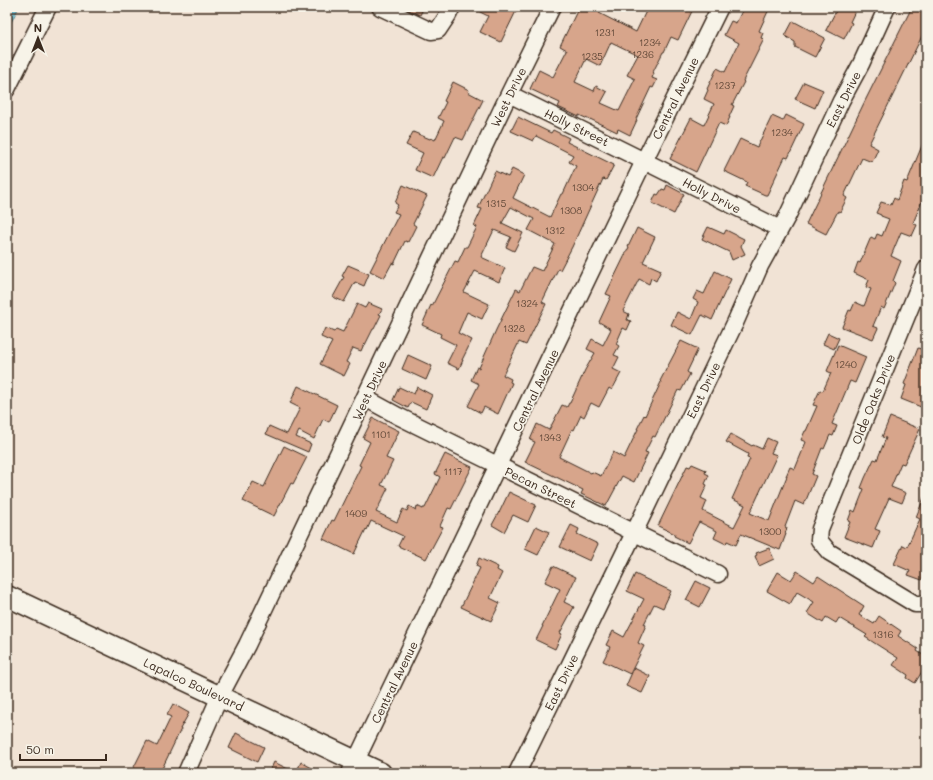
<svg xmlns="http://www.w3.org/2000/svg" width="933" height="780" font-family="Mali,sans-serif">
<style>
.water{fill:#7fccde;stroke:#648b91}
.building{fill:#d7a58b;stroke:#3b2a1e;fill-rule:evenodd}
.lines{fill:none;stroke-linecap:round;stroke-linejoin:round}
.minor-casing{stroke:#3b2a1e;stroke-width:19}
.major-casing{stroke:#3b2a1e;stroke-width:23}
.minor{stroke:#f7f3e8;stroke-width:16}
.major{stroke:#f7f3e8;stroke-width:20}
.labels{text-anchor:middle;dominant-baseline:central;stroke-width:3.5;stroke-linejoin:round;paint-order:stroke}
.number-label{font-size:10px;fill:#624939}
.street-label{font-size:12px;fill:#3b2a1e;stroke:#f7f3e8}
</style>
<rect width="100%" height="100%" fill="#f1e3d5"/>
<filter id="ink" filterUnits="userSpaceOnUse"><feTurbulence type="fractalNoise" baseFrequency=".025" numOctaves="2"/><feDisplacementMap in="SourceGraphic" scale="8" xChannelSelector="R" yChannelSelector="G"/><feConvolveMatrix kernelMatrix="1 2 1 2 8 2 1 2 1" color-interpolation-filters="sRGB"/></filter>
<g filter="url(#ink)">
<path class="water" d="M7,7h12l-12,23z"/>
<path class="building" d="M402,7h22l-4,8z
M470,7h48l-17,35 -21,-10 8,-16z
M579,7h23l-3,6 37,19 12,-25h46l-16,33 -7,-3 -7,15h-1l-10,20 1,1 -2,5 5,2 -4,8 -2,-1 -15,32 1,1 -7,15 -12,-6 -1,3 -27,-13v1l-11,-5v2l-21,-10 2,-4 -30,-14 9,-19 14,7 14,-27 -7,-4zM611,42l27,13 -11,20 8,4 -16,32 -18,-8 6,-11 -11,-6 -2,5 -19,-9 11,-23 14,7z
M744,7h26l-11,24 4,2 -2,5 3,1 -21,42 1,1 -12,23 2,1 -5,11h1l-4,9 -7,-3 -23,49 -26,-13 21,-41 13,7 10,-21 -10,-5 4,-9 -1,-1 10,-21 8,4 14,-29 -15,-8 7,-14 5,2z
M838,7h19l-7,15 2,1 -8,16 -18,-9z
M912,7h14v21l-57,116 9,5 -6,13 -10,-4 -18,38 3,2 -7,14 -2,-1 -12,23 -20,-10 57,-119z
M793,21l32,17 -10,19 -20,-10v-5l-10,-6z
M453,82l16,8 -1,2 15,8 -20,40 -8,-3 -10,21 -2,-1 -10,21 -18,-8 8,-17 -17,-8 7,-13 17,7 1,-1 4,2 9,-19 -6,-3 8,-16 -2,-1z
M804,82l19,8 -8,18 -20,-9z
M786,115l18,9 -16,34 -3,-1 -18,38h-2l-20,-9 2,-4 -23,-11 16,-32 17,8 15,-31 11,5z
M518,117l33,16 2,-3 16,8 -2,4 47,23 -8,15 -3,-1 -11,24 -20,44 -12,23 -2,-1 -16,33 4,2 -20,41 -7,-3 -16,33 8,4 -1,3 2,1 -14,31 -14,-7 -3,6 -13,-7 11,-22 -8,-4 6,-13 2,1 17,-38 20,-41 4,2 12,-24 10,4 13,-27 -27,-14 6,-11 -23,-12 -9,16 21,10 -9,18 -8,-4 5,-10 -17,-7 -13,27 24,11 -6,14 -24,-11 -11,21 4,2 21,10 -7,15 -15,-7 -9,21 14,7 -10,20h1l-4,9 -12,-6 9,-18 -16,-8 1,-3 -19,-9 9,-20 1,1 23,-45 3,1 7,-15h2l10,-20 -3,-1 8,-17 -4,-1 17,-37 13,6 4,-8 12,6 -11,23 37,19 11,-23h2l13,-28 -7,-4 4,-7 -37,-19 -3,5 -22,-10z
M926,136v65l-3,-2 -10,24 4,2 -5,11 -11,-4 -10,24 10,5 -8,20 2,2 -11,26 -3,-2 -8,19 5,2 -5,11 -31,-12 7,-17 2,1 4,-9 9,4 7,-17 -5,-2 3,-7 -15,-7 4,-11 2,1 11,-26 4,2 2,-5 5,2 7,-17 -8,-3v-1l-5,-2 5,-11 10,3 3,-7 3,2 7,-19 3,1z
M403,185l24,11 -14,28 3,2 -8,16 -3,-1 -11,23 -2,-1 -8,15 -14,-7 29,-57 -5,-2 4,-7 -3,-2z
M667,185l17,9 -10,20 -22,-11 4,-9 2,1 4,-6 3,1z
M708,227l16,7 2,-4 18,9 -3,7 4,8 -13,6 -3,-8 -27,-13z
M637,228l18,9 -12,25 18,8 -5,11 -5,-3 -2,6 -10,-5 -16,32 6,3 -2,6 4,1 -4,9 -4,-2 -7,16 3,2 -5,9 5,2 -6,12 8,4 -9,17 -3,-2 -10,19 -8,-4 -7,14 -3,-2 -7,15 -2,-1 -13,28 32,16 1,-1 9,4 12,-24 11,6 14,-29h-1l7,-14 1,1 16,-34 -1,-1 21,-40 17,8 -11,23 3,2 -9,17 -3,-1 -23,47 -2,-1 -8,16 3,1 -14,29 -12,-6 -16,30 -25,-12 2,-4 -58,-28 10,-20 -5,-2 7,-16 12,6 13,-25 5,2 2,-4h1l15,-33 10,-17 -8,-4 5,-10 11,6 8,-16 -12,-7 12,-26 -5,-2 23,-47h-1z
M348,265l21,9 -5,12 -9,-4 -11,20 -11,-5 11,-20 -2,-1z
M715,271l16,8 -19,41 -10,-5 -10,20 -21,-10 6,-13 14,7 7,-17 -5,-3 4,-8 7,3z
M368,303l14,6 -3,5 2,1 -7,14h-1l-8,16 -1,-1 -3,7 -8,-3 -7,14 4,2 -6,12 -24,-12 12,-22 -11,-5 4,-9 9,4 2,-3 7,3 14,-28 8,4z
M828,333l11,5 -5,11 -11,-5z
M838,345l28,12 -11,26 -5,-2 -18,43 5,2 -4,10 -3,-1 -6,14 -2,-1 -10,26 4,2 -12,29 -9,-4 -10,26 2,1 -2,6h1l-6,16 -39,-16 -5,11 -9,-4 -1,3 -12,-6 3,-7 -18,-9 -11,21 -14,-7 1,-2 -17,-8 29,-60 3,1 2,-3 14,6 -1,3 4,2 -4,9 2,1 -6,13 6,3 -4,10 31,16 11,-22 -13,-6 18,-40 -3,-1 1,-4 -22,-12 5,-8 21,12 1,-1 9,4 5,-11 9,4 -5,11 6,2 -27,58 19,8 18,-45h-1l4,-9 5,2 11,-27 -5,-2 4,-9h1l11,-25 -4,-1 7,-15 3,1 8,-18 -4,-2z
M918,348l8,3v58l-25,-10 5,-14 -2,-1z
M408,355l24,11 -6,14 -24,-11z
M298,386l39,19 -8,17 -6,-3 -9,20 -15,-8 -3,6 15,7 -3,8 -42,-18 3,-8 18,8 13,-26 -10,-5z
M399,387l15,7 3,-7 15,8 -6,14 -15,-7 -3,6 -15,-8z
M890,417l30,12 -16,35 -3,-1 -10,24 15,6 -4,10 -13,-5 -14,31 5,2 -7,17 -29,-11 6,-15 -2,-1 4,-11 3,2 9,-23 -3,-1 4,-10 9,-19 3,1 9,-22 -4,-1z
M373,418l26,13 -13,27 7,3 -12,24 7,3 -12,24 21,10 6,-13 4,2 2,-5 7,4 1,-4 6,3v-1h2l15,-31 -5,-3 10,-20 27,13 -21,42 -3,-1 -8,18 3,1 -17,32 -28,-13 5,-10 -32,-15 -4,9 -1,-1 -12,25 -31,-15 9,-19 2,1 27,-55 -2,-1 11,-23 -7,-4z
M284,446l23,11 -14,27 -2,-1 -17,33 -31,-15 10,-19 11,5z
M509,492l27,13 -8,17 -15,-7 -9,17 -12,-7 7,-13v1z
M926,493v79l-4,8 -14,-5 2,-4 -16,-7 9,-19 4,2 13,-28 -4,-2z
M571,525l8,4 -2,5 21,10 -8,17 -30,-14z
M536,526l13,6 -11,23 -13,-6z
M769,548l5,11 -15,7 -4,-10 2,-1 -1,-2z
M479,558l19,9 -1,3 5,3 -12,25 10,5 -9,18 -30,-14 19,-39 -4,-2z
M553,566l23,11 -12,25 10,5 -14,26 2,1 -7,15 -19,-9 7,-14h-1l18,-37 -15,-7z
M797,571l17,11 4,-6 46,30 -5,9 15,9 5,-8 22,15 -3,5 20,13 -1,2 9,6v8l-11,18 -8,-5 1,-3 -15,-10 5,-7 -33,-21 2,-2 -28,-17 -3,5 -10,-6 -3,6 -16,-10 7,-11 -17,-10 -7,12 -23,-13 11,-19 13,8z
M635,574l36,17 -8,17 -9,-4 -10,20 2,1 -8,18 6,3 -14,28 -27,-13 7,-14 -4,-2 7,-14 11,6 20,-38 -17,-8z
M696,581l14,7 -10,19 -14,-7z
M634,668l16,8 -8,17 -16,-7z
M173,704l16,9 -9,16h1l-11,23 -10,21h-29l16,-32 10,5 14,-29 -4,-2z
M236,733l28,14 -7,15 -28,-14z
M274,762l22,11 5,-11 20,11h-52z"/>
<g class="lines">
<g class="minor-casing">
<path id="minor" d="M380,7l51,24 7,-1 10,-15 4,-8
M7,89l41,-82
M509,94l135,67 136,68
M926,269l-106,260 -1,11 10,12 86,52h11
M365,398l33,18 320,158
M186,773l34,-77 27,-51 262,-551 43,-87
M350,773l294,-612 76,-154
M517,773l117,-240 101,-210 25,-57 27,-49 54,-116 20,-37 26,-57"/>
</g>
<g class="major-casing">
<path id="major" d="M7,596l374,177"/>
</g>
<use href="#minor" class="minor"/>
<use href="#major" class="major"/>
</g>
</g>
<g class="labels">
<g class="number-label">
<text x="605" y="32">1231</text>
<text x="650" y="42">1234</text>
<text x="643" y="54">1236</text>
<text x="592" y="56">1235</text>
<text x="725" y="85">1237</text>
<text x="782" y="132">1234</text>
<text x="583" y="187">1304</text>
<text x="496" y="203">1315</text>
<text x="571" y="210">1308</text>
<text x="555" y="230">1312</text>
<text x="527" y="303">1324</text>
<text x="514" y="328">1328</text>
<text x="846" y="364">1240</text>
<text x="381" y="434">1101</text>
<text x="550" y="437">1343</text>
<text x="453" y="471">1117</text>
<text x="356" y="513">1409</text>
<text x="770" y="531">1300</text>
<text x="883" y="634">1316</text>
</g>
<g class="street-label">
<text transform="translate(508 97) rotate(-64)">West Drive</text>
<text transform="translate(675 98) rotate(-64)">Central Avenue</text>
<text transform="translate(843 99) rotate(-63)">East Drive</text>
<text transform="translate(577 127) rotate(26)">Holly Street</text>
<text transform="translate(712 195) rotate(27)">Holly Drive</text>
<text transform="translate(369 390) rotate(-65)">West Drive</text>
<text transform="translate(535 390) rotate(-64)">Central Avenue</text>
<text transform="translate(703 390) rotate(-64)">East Drive</text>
<text transform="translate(873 399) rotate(-68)">Olde Oaks Drive</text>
<text transform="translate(541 487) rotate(26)">Pecan Street</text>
<text transform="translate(394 682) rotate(-64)">Central Avenue</text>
<text transform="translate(561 682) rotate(-64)">East Drive</text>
<text transform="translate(194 684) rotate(25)">Lapalco Boulevard</text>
</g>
</g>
<rect width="933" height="780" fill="none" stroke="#f7f3e8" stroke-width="24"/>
<rect x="12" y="12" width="909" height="756" fill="none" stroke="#3b2a1e" stroke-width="1.5" filter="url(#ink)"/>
<g transform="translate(38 38)" stroke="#f7f3e8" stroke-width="3" paint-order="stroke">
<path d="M0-3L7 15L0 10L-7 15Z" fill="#3b2a1e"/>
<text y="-6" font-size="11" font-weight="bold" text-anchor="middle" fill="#3b2a1e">N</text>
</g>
<path d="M20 754v6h86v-6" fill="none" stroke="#3b2a1e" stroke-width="2"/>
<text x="26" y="754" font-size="12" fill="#3b2a1e" stroke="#f7f3e8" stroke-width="3" paint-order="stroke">50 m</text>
</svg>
